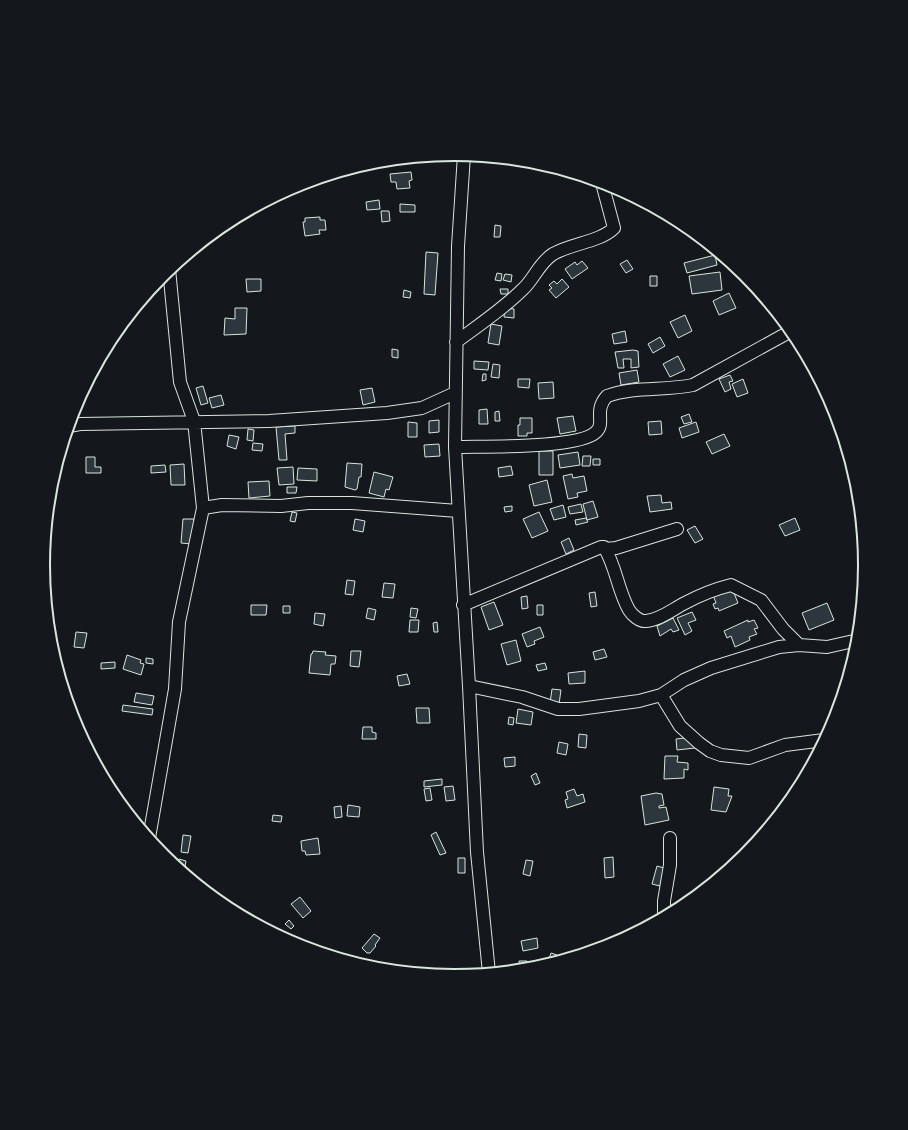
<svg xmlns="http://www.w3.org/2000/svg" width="908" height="1130" font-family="'Golos Text',sans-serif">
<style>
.building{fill:#2c363c;stroke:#d8e6dc}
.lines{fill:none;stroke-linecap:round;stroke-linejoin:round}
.minor-casing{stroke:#d8e6dc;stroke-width:14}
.minor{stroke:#14181c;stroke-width:12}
.rim{fill:none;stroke:#d8e6dc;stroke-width:2}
</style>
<rect width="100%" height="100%" fill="#14181c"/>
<path class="building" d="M411,172l1,8 -3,1 1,7 -13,1 -1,-7h-5l-1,-8z
M379,200l1,9 -13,1 -1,-8z
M400,204l15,1v7h-15z
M381,211h8l1,10 -8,1z
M320,217v3h5l1,10h-7l1,4 -15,2 -2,-14h2v-4z
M495,225l6,1 -1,11h-6z
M426,252l12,1 -3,42 -11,-1z
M715,255l2,10 -30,8 -3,-10z
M627,260l6,9 -7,4 -6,-9z
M582,261l6,7 -16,11 -7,-10 10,-7 2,3z
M720,272l2,18 -30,4 -3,-18z
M497,273l5,1 -1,7 -6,-1z
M505,274l7,1 -1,7 -8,-2z
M650,276h7v10h-7z
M246,279h15v12l-14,1z
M562,279l7,8 -13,11 -7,-8 3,-2 -3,-3 5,-4 3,3z
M500,289h8v5h-7z
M404,290l7,2 -1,6 -7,-1z
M729,293l7,15 -17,7 -6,-14z
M235,308h12l-1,26 -22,1 1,-17 10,1z
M505,308l9,1v9l-10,-1z
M685,315l7,16 -14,7 -8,-16z
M491,324l11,2 -3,19 -11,-2z
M625,331l2,11 -13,2 -2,-10z
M660,337l5,9 -12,7 -5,-9z
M392,349l6,1v8l-6,-1z
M633,350l5,1 1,16 -8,1v-9h-8l1,9h-6l-3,-16z
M678,356l7,14 -15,7 -7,-13z
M474,361l15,1 -1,8 -14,-1z
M493,364l7,1 -1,13 -8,-1z
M637,370l2,12 -18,3 -2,-12z
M483,374h3v6l-4,1z
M730,375l3,6 -4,1 2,7 -6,3 -6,-13z
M518,379h12l-1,9 -11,-1z
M743,379l5,14 -11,4 -5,-13z
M553,382l1,16 -15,1 -1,-16z
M203,386l5,17 -7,2 -5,-17z
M372,388l3,14 -12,3 -3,-15z
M221,395l3,10 -12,3 -3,-10z
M487,409l1,15h-9v-14z
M499,411l1,10h-5v-9z
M689,414l3,8 -8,2 -3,-7z
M573,416l3,15 -16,3 -3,-16z
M520,418h12v15h-5v3h-9v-11h2z
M439,420v12l-10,1v-12z
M661,421l1,13 -13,1 -1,-13z
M408,422l9,1v14h-9z
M696,422l3,10 -17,6 -3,-10z
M295,426v7l-10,1 2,26h-8l-3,-33z
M248,429l6,1 -1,11 -6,-1z
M724,434l6,12 -18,8 -6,-12z
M229,435l10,2 -3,12 -9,-3z
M253,443l10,1 -1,7 -10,-1z
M439,444l1,12 -15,1 -1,-12z
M539,451h14v24h-14z
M578,452l2,13 -20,3 -2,-13z
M583,456h8l-1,10h-8z
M86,457h9v10h6v6h-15z
M593,459h7v6h-7z
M347,463l15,1 -1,13h-2l-2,12 -2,1 -10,-3z
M184,464l1,21h-14l-1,-20z
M165,465l1,7 -15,1v-7z
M511,466l2,9 -14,2 -1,-9z
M293,467l1,17 -15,1 -2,-17z
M298,468l19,1v12l-20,-1z
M374,472l19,5 -4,13 -3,-1 -2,8 -15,-4z
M572,474l1,4 11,-2 3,15 -10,2 1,4 -10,2 -5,-23z
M547,480l5,22 -18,4 -5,-21z
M269,481l1,15 -21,2 -1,-16z
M287,487h10l-1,6h-9z
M661,495l1,8 9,-1 1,7 -22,3 -3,-16z
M593,501l5,16 -11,3 -4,-16z
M581,504l2,8 -13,2 -2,-7z
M563,505l3,12 -12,3 -4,-11z
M512,506v5l-7,1 -1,-5z
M292,512l5,1 -2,9 -5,-1z
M539,512l9,19 -16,7 -9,-19z
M586,518l2,4 -12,3 -1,-5z
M795,518l5,12 -15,6 -6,-11z
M183,519h11l-2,25 -11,-1z
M355,519l10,2 -2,11 -10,-2z
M695,526l8,13 -8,4 -8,-13z
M569,538l5,12 -8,4 -5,-12z
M347,580l8,1 -2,14 -8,-1z
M384,583l11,1 -2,14 -11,-1z
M732,588l6,15 -19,8 -1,-3 -3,1 -2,-5 3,-1 -3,-8z
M595,592l2,14 -6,1 -2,-14z
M527,596l1,12 -6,1 -1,-12z
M494,602l9,23 -14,5 -8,-23z
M827,603l7,17 -25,10 -7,-17z
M251,605h16l-1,10h-15z
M537,605h6v10h-6z
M283,606h7v7h-7z
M368,608l8,2 -2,10 -8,-2z
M411,608l7,1 -2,9 -6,-1z
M692,612l4,8 -8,3 4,8 -7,4 -8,-17z
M315,613l10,1 -2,12 -9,-2z
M673,618l6,12 -6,2 -2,-3 -11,7 -3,-10z
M410,620h9l-1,12h-9z
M748,620v2l6,-2 4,8 -4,1 3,5 -8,3 1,3 -15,7 -4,-11 -4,2 -3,-7z
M437,622l1,10h-4l-1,-9z
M540,627l4,10 -10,4 1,3 -8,3 -5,-13z
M76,632l11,1 -3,15 -10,-1z
M516,640l5,21 -14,4 -6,-21z
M604,649l3,8 -12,3 -2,-8z
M313,651l13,1 -1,3 11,1 -1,8h-4l-1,11 -21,-2 2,-19h1z
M351,651h10l-2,16 -9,-1z
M127,655l14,5 -1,3 4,1 -3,11 -18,-6z
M146,658l7,1v5l-7,-1z
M115,662v6l-14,1v-6z
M545,663l2,6 -9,2 -2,-6z
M585,671v12l-16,1 -1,-11z
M407,674l3,10 -11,2 -2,-10z
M552,689l9,1 -2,14 -9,-1z
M136,693l18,3 -2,9 -18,-3z
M123,705l30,4 -1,6 -30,-4z
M416,708h13l1,15h-13z
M518,709l15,3 -2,13 -15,-2z
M509,717l5,1 -1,7 -5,-1z
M363,727h9v5l4,1v6h-14z
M579,734l8,1 -1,13 -8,-1z
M693,737l2,11 -18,2 -1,-11z
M559,742l9,2 -2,11 -9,-2z
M665,756h13l-1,6 11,1v7l-4,-1v9l-20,1z
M515,757v9l-10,1 -1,-9z
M536,773l4,10 -5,2 -4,-9z
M442,779v6l-18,2v-6z
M453,786l2,14 -9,1 -2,-14z
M714,787l15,2 -1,7h4l-6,16 -15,-2z
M430,788l2,12 -6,1 -2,-12z
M574,789l3,7 6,-2 2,8 -18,6 -2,-8 3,-1 -2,-7z
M656,793l6,1 2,11 -5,1v2l7,-1 3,13 -24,5 -4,-29z
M348,805l12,2 -1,10 -12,-1z
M341,806l1,11 -7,1 -1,-11z
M273,815l9,1 -1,6 -9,-1z
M436,832l10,21 -6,2 -9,-20z
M183,835l8,1 -3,17 -7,-1z
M318,838l2,16 -14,1 -1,-4h-3l-1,-10z
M613,857l1,20 -9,1 -1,-20z
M458,858h7v15h-7z
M179,859l7,2 -2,11 -7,-5z
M526,860l7,1 -3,15 -7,-2z
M657,866l7,2 -4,18 -8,-2z
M300,897l11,14 -8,7 -12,-14z
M289,920l5,6 -3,3 -6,-5z
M374,934l6,4 -5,7 1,1 -6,7h-3l-5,-5z
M537,938l1,10 -15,3 -2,-10z
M551,953l6,2 -2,6 -6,-2z
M546,960l9,2 -10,3z
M519,961h8l-1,5 6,1v1l-12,2z"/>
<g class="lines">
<g class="minor-casing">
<path id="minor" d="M464,155l-6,91 -3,201 14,239 8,166 12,121
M456,342c23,-17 47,-33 67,-53 11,-10 16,-26 30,-35 19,-11 47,-12 61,-26l-12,-45
M69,426l11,-2 189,-3 118,-8 35,-5 33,-15
M455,447c27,-1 124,2 141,-15 10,-9 -3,-21 11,-36 28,-10 57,-5 86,-11l98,-54
M203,508l19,-3 59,1 27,-3h44l106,8
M605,549l11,-1 61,-19
M463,605l138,-58h3c12,19 14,44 25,63 3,5 11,12 17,11 14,-1 27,-12 39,-18 15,-8 30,-14 46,-18l30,15 22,29 16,16
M469,686l53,11 36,12h21l60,-8 22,-6 23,-15 27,-12 68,-21 20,-2 28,2 31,-7
M661,695l19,31 19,17 11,8 11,4 28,3 36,-13 39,-5
M149,838l26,-149 4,-67 24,-114 -9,-87 -14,-39 -11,-113
M664,917v-16l6,-36v-27"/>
</g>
<use href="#minor" class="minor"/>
</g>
<path d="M0 0H908V1130H0ZM50 565a404 404 0 1 1 808 0a404 404 0 1 1-808 0Z" fill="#14181c" fill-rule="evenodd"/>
<path class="rim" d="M50 565a404 404 0 1 1 808 0a404 404 0 1 1-808 0Z"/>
</svg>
